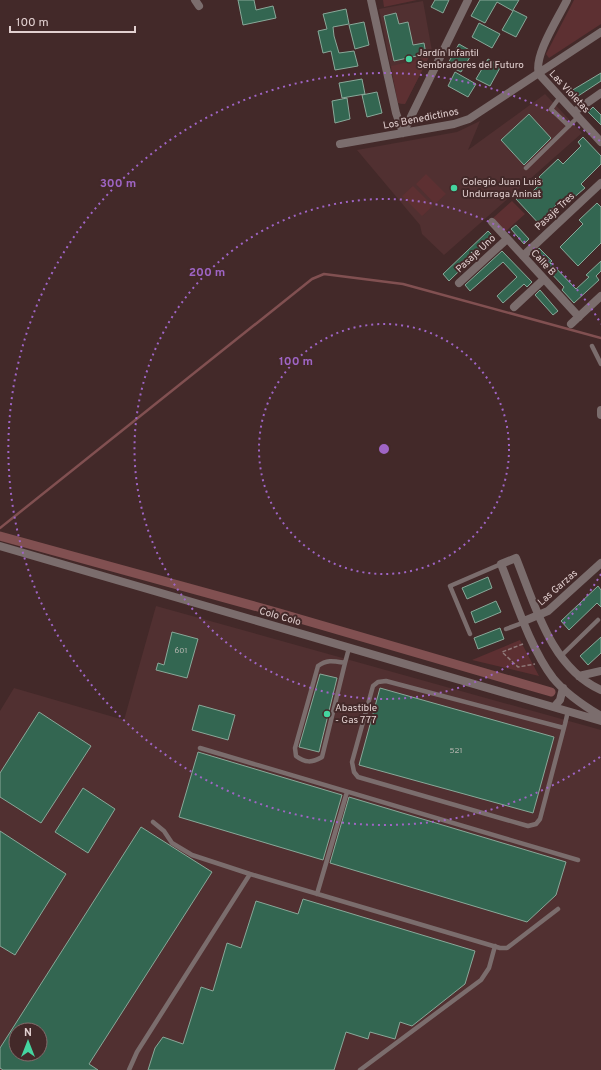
<svg xmlns="http://www.w3.org/2000/svg" width="601" height="1070" font-family="Overpass,sans-serif">
<style>
.built{fill:#513031;fill-rule:evenodd}
.green{fill:#5d3032}
.lines{fill:none;stroke-linecap:round;stroke-linejoin:round}
.stream{stroke:#815051;stroke-width:2.5}
.canal{stroke:#815051;stroke-width:9}
.building{fill:#336651;stroke:#89a899;fill-rule:evenodd}
.path{stroke:#8f7979;stroke-width:1.5;stroke-dasharray:4 2;stroke-linecap:butt}
.service{stroke:#7b6d6d;stroke-width:4.5}
.minor{stroke:#7b6d6d;stroke-width:8}
.ring{fill:none;stroke:#9f65c5;stroke-width:2;stroke-dasharray:2 4}
.poi-dot{fill:#45d49f;stroke:#432929;stroke-width:1.5}
.labels{text-anchor:middle;dominant-baseline:central;stroke-width:4;stroke-linejoin:round;paint-order:stroke}
.number-label{font-size:8px;fill:#b6b6b0}
.poi-label{font-size:10px;fill:#e2d0d0;stroke:#432929;text-anchor:start}
.street-label{font-size:10px;fill:#e2d0d0;stroke:#432929}
.centre{fill:#9f65c5;stroke:#432929;stroke-width:2}
.ring-label{font-size:12px;text-anchor:middle;font-weight:bold;fill:#9f65c5;stroke:#432929;stroke-width:4;stroke-linejoin:round;paint-order:stroke}
</style>
<rect width="100%" height="100%" fill="#432929"/>
<path class="built" d="M423,1l9,50 -27,53h-4l-3,-1 -19,-94z
M545,94l37,39 -138,122 -22,-21 -2,-9 -63,-75 100,-18 23,-11 -12,29z
M156,606l445,124v340h-601v-359l14,-23 110,32zM16,1030h24v24h-24z"/>
<path class="green" d="M383,0h34l-33,7z
M574,0h27v24l-52,34 -3,-4z
M429,57l-24,47 -7,-1 -7,-37z
M426,174l20,20 -11,10 -19,-20z
M413,186l20,20 -11,10 -20,-20z
M512,201l13,13 -20,18 -12,-14z
M520,640l19,36 -67,-16z"/>
<g class="lines">
<path class="stream" d="M0,528l312,-249 12,-5 79,10 198,54"/>
<path class="canal" d="M0,536l276,76 275,80"/>
</g>
<path class="building" d="M238,0h16l2,10 17,-4 3,12 -33,7z
M435,0h14l-6,13 -12,-6z
M480,0h39l-6,10 14,7 -11,20 -14,-7 11,-19 -16,-9 -12,21 -14,-7z
M346,9l3,15 -16,3 1,9 5,17 15,-2 4,15 -23,4 -4,-19 -8,2 -5,-22 9,-2 -4,-15z
M396,13l3,11 9,-2 5,23 11,-2 2,11 -32,7 -10,-45z
M364,22l5,23 -14,4 -6,-24z
M479,23l21,11 -8,14 -20,-11z
M459,44l14,8 -12,20 -14,-7z
M488,59l13,7 -11,20 -14,-7z
M455,72l21,12 -8,13 -20,-11z
M601,73v8l-26,17 -4,-7z
M362,79l3,15 -23,4 -3,-15z
M377,92l5,21 -15,4 -5,-22z
M347,98l3,21 -15,4 -3,-22z
M593,107l8,8v10l-13,-13z
M529,114l22,24 -27,27 -23,-25z
M583,137l18,19v8l-20,20 4,4 -20,17 -4,-5 -18,18 4,4 -5,5 -26,-28 5,-5 4,5 18,-18 -4,-4 19,-18 5,5 18,-18 -3,-4z
M597,203l4,4v36l-23,23 -18,-19 23,-23 -4,-4z
M516,225l13,14 -5,5 -13,-15z
M488,231l6,6 -45,44 -6,-7z
M539,248l13,13 -6,5 -12,-13z
M502,251l30,31 -5,5 -3,-3 -21,19 -6,-7 20,-19 -14,-15 -33,29 -5,-6z
M601,261v10l-5,5 3,4 -25,23 -12,-13 2,-3 -18,-19 5,-5 25,26 13,-12 -3,-2z
M540,290l18,21 -5,4 -18,-20z
M488,577l4,11 -25,11 -5,-11z
M598,586l3,4v17l-4,-4 -28,27 -8,-9z
M496,601l5,11 -26,11 -4,-11z
M500,628l4,11 -26,10 -4,-11z
M172,632l26,7 -11,39 -31,-8 2,-7 6,2z
M601,637v16l-13,12 -8,-9z
M320,674l17,4 -18,74 -20,-5z
M380,688l174,49 -21,76 -174,-48z
M199,705l36,10 -7,25 -36,-10z
M39,712l52,34 -50,77 -41,-26v-24z
M198,752l144,43 -19,65 -144,-43z
M83,788l32,21 -27,44 -33,-21z
M349,797l217,65 -10,33 -29,27 -197,-59z
M141,827l71,45 -123,192 9,6h-95l-3,-2v-20zM16,1030h24v24h-24z
M0,831l66,43 -51,81 -15,-9z
M303,899l172,52 -10,33 -53,42 -12,-4 -5,17 -25,-7 -2,7 -22,-7 -12,38h-186l7,-22 8,-11 20,7 18,-57 12,4 14,-48 14,5 15,-47 42,13z"/>
<g class="lines">
<path class="path" d="M523,644l-21,8 16,15 17,-3"/>
<path class="service" d="M560,97l-9,12 18,17
M526,168l52,-51
M592,346l9,18
M506,629l19,-7
M470,634l-20,-48 51,-22
M561,656l37,-36
M345,663c-11,-2 -18,-4 -27,3l-23,82 1,8c9,7 16,7 26,1l23,-94 4,-15
M564,728l-178,-47 -8,1 -5,4 -21,76 2,10 4,5 170,49 8,-2 4,-5 25,-95 3,-13
M200,748l378,112
M153,822l11,9 8,12 20,12 58,19 250,74h7l51,-39
M317,894l30,-102
M129,1070l8,-18 113,-178
M360,1070l121,-90 8,-12 6,-22"/>
<path class="minor" d="M195,0l4,6
M371,0l25,113 7,20
M567,0c-8,17 -34,56 -28,74l62,68
M574,112l27,-19
M403,133l65,-133
M340,144l114,-20 15,-5 132,-87
M492,222l87,95
M523,256l78,-73
M459,283l48,-44
M514,307l30,-28
M571,324l30,-28
M601,410v5
M0,546l601,175
M524,621l24,-10 53,-48
M579,676l22,-5
M601,690c-50,-22 -66,-85 -85,-132l-15,6c14,35 29,84 52,114 13,16 31,28 48,38
M554,707l6,-7 3,-12"/>
</g>
<g class="ring">
<circle cx="384" cy="449" r="125"/>
<path d="M601 574A250 250 0 1 1 601 324"/>
<path d="M600 757A376 376 0 1 1 600 141"/>
</g>
<g class="poi-dot">
<circle cx="409" cy="59" r="4"/>
<circle cx="454" cy="188" r="4"/>
<circle cx="327" cy="714" r="4"/>
</g>
<g class="labels">
<g class="number-label">
<text x="181" y="651">601</text>
<text x="456" y="751">521</text>
</g>
<g class="poi-label">
<text x="417" y="53">Jardín Infantil<tspan x="417" dy="12">Sembradores del Futuro</tspan></text>
<text x="462" y="182">Colegio Juan Luis<tspan x="462" dy="12">Undurraga Aninat</tspan></text>
<text x="335" y="708">Abastible<tspan x="335" dy="12">- Gas 777</tspan></text>
</g>
<g class="street-label">
<text transform="translate(569 92) rotate(47)">Las Violetas</text>
<text transform="translate(421 119) rotate(-11)">Los Benedictinos</text>
<text transform="translate(555 212) rotate(-43)">Pasaje Tres</text>
<text transform="translate(476 254) rotate(-43)">Pasaje Uno</text>
<text transform="translate(543 263) rotate(47)">Calle B</text>
<text transform="translate(558 588) rotate(-41)">Las Garzas</text>
<text transform="translate(280 617) rotate(16)">Colo Colo</text>
</g>
</g>
<circle cx="384" cy="449" r="6" class="centre"/>
<g class="ring-label">
<text x="118" y="187">300 m</text>
<text x="207" y="276">200 m</text>
<text x="296" y="365">100 m</text>
</g>
<g transform="translate(28 1042)"><circle r="19" fill="#432929" stroke="#836c6c"/>
<path d="M0-3L7 15L0 10L-7 15Z" fill="#45d49f"/>
<text y="-6" font-size="11" font-weight="bold" text-anchor="middle" fill="#e2d0d0">N</text>
</g>
<path d="M10 26v6h125v-6" fill="none" stroke="#e2d0d0" stroke-width="2"/>
<text x="16" y="26" font-size="12" fill="#e2d0d0" stroke="#432929" stroke-width="3" paint-order="stroke">100 m</text>
</svg>
